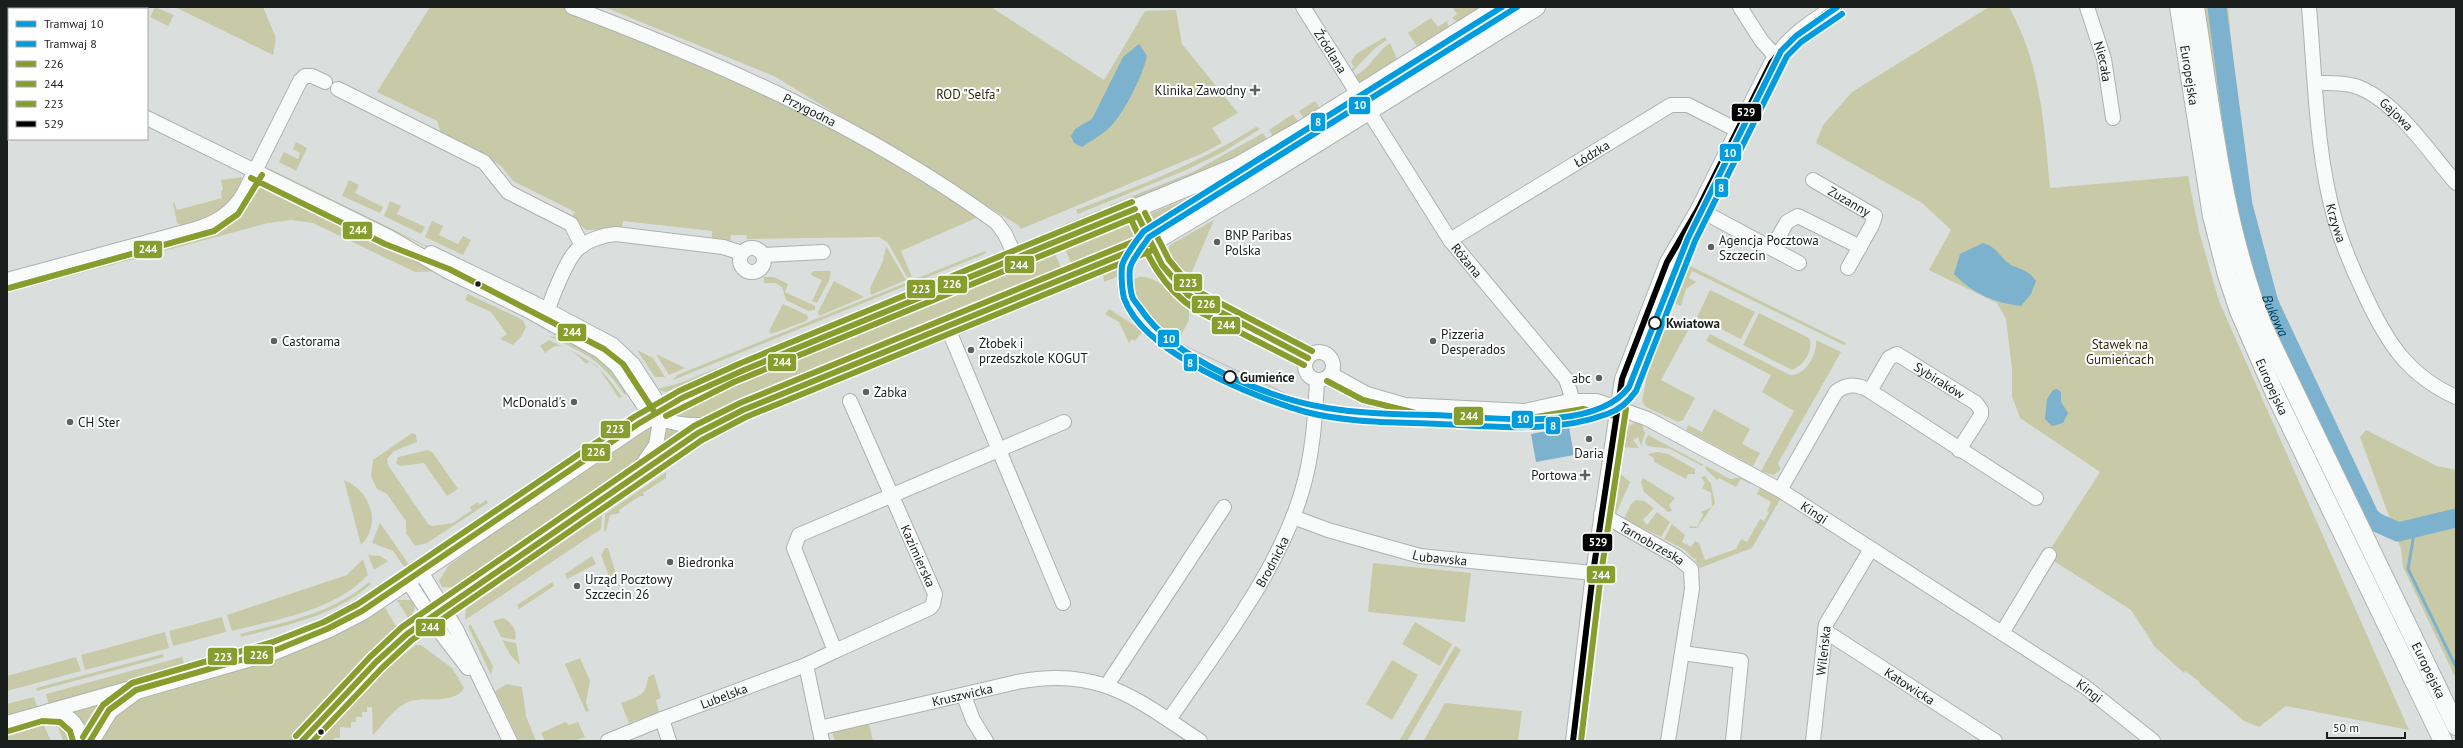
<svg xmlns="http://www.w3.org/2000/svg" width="2463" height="748" font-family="'PT Sans',sans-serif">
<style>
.green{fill:#c8caa7}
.water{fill:#7cb2ce}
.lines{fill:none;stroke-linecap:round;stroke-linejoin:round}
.stream{stroke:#7cb2ce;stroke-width:3}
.river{stroke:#7cb2ce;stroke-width:19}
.minor-casing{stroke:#adb2b0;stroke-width:16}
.major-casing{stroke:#adb2b0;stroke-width:20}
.minor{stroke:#f9fafa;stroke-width:14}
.major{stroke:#f9fafa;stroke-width:18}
.tram{stroke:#bababa;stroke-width:1}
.bus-1-casing{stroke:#fff;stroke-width:9}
.bus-2-casing{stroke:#fff;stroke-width:9}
.bus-3-casing{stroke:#fff;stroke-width:9}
.bus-4-casing{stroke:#fff;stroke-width:9}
.bus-1{stroke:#879d2d;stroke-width:6}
.bus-2{stroke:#879d2d;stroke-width:6}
.bus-3{stroke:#879d2d;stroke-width:6}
.bus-4{stroke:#000;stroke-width:6}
.tram-1-casing{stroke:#fff;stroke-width:9}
.tram-2-casing{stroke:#fff;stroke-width:9}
.tram-1{stroke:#009cdd;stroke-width:6}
.tram-2{stroke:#009cdd;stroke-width:6}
.poi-dot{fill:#5d6260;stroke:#fff;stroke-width:1.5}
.bus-dot{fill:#1a1e1d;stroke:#fff;stroke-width:1.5}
.stop-dot{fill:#fff;stroke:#1a1e1d;stroke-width:2}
.labels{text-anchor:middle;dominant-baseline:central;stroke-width:4;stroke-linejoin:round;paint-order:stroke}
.street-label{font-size:13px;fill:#1a1e1d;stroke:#fff}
.poi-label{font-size:13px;fill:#1a1e1d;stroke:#fff;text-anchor:start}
.park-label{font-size:13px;fill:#2b2b09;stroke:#fff}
.stop-label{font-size:13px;font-weight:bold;fill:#1a1e1d;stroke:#fff;text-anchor:start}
.water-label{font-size:14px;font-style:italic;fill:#00425e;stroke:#fff}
.line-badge{stroke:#fff;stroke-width:1.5}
.badge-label{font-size:11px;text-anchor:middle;font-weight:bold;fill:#fff}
</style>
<rect width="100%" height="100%" fill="#dadfdd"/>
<path class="green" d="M155,7l19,8 -6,11 -18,-9z
M175,7h88l13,31 -3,17z
M430,7h142l167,67 242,138 -5,6 -75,33 11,26h-5l-19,-34 -9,-6 -132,2 -1,-4h-15l-1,6 -18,-3v-7l-89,-10 -1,8 -36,1 -14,-13 3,-5 -62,-31 -13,-16 -59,-32 -4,-12 -60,-29z
M604,7h387l113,73 41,-69 31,-1 6,34 56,69 -26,15 10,15 -19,10 -182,76 -3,-4 -244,-149z
M1452,7h37l-31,16 -6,-5 5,-4z
M1989,7h20c32,57 35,117 41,181l138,-12 11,55 20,70 190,429 -123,-24 -27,21 -15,-6 -45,-38 1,-1 -15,-11 -1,2 -29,-26 -24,-37 -85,-54 54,-84 -80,-54 -8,-22v-27l-6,-50 -9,-16 -68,-33 22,-40 -29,-27 -106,-60 7,-18 29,-33z
M2201,7h27l10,107 18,124 8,28 20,47 -14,10 -28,-79z
M1431,18l7,9 9,-6 2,8 -28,18 -4,-1 -9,-13z
M1385,37l2,3 -13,9 -24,25 -1,-3 5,-4 -3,-5 5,-8z
M1390,43l8,18 -37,22 -9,-6c17,-6 23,-24 38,-34z
M1315,101l6,9 -13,9 -5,-2 -4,-6z
M1344,113l-190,118h-2l-5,-11 3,-6 76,-32z
M1293,114l7,11 -25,14 -6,-9z
M1256,127l4,2 -37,23 -37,18 -108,44 -2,-4c62,-24 124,-47 180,-83z
M1263,133l6,10 -157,70 -2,-8 83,-33z
M296,142l11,6 -11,23 -17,-9 5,-10 14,7 2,-6 -7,-4z
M268,168l163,80v1l-158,-76z
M242,177l-4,16 -20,21 -35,12 -6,-3 -4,-20 1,-1 3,8 45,-12 -1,-6 2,-3 -2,-9z
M349,180l10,5 -4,8 28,14 -3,6 -38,-17z
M263,183l176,88 -24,1 -102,-49 -22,-3 -23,3 -261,70v-8l195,-51 53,-48z
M390,201l11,5 -4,8 28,13 -4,7 -37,-18z
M1101,209l3,7 -44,18 -2,-7z
M1705,216l2,1 -28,58 -6,4 14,-34 2,1z
M1214,220l-23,54c-10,-4 -28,-15 -21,-29z
M432,221l11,5 -4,9 19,9 5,-8 8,4 -8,15 -38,-18z
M1124,222l10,3 6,13 -67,30 -10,-24z
M886,246l20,34 -35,15 -1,-7 13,-27z
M1053,249l10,23 -345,144 -28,4 -21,-5 1,-4z
M985,251l1,2 -6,3 -307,124 4,-5z
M1126,261l-4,14 -18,7 -1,-11z
M1688,265l158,78 -2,2 -152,-74 -3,7 7,4 -10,7 -5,17 -9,-4z
M813,271h18l-2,10 -12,22 -5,-2 10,-21 -11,-5z
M764,277h10l14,7 -3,8 30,14v4l-7,1 -22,-11 -4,-13 -6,-4h-12z
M942,277l2,4 -166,68 -60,20 -43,21 -10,2 -8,-3 23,-6z
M1139,277c16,-2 42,20 50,32v11l-11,21c-23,-9 -49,-33 -46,-61z
M834,281l30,16 -45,19 -1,-4z
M1710,290l45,22 -14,27 -44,-22z
M468,294l55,26 3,7 -5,10 -8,8 -13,-6 7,-5 -16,-22 -26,-12z
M783,304l24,11 1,3 -2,3 -35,13 -2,-3z
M1109,309l34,22 -8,10 -3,-2 -3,4 -10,-21 -14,-8z
M1759,313l50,25c5,12 -5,28 -17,32l-49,-25z
M1667,314l23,13 -29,53 34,18 -12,22 -5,2 -32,-15 -4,-6 7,-35z
M1710,334l80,41c14,2 28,-21 26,-35l25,12 -63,111 3,6 -7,6 -13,-4 33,-60 -32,-19 9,-17 -65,-34z
M549,336l14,2 43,24 24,33 -6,-1c-25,-36 -37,-39 -75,-58z
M549,340c38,19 49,21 73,57l-3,1 -22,-32 -7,-5 -4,3c-5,-7 -21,-19 -30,-18 -4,1 -8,5 -11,7l-5,-7z
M637,350l16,8 12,19h-10z
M656,354l29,14 -16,7z
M1714,409l36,20 -8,15 18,9 -7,13 -67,-36 2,-5 14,7z
M664,422l31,6 -41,28z
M1636,422l6,3 3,8 -4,13 -3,-9 -5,3 6,8 -17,-1 4,-19z
M654,423v12l-16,26 -85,65 -80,55 -15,7 -16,-1 -3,-6 9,-15 125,-92z
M2366,430l71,36 19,4v209l-53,-112 -2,-18 -41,-112z
M412,433l4,2 1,7 -23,9 -7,8 1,6 40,59 4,2 21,-3 19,-13 -2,-3 8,-5 1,3 7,-5 2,3 -61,40 -12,3 -9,-13v-12l-19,-27 -10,-5 -6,-13 2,-16z
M1648,435l56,30 -2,1 -32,-17 -23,-3 -2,-4z
M428,450l5,3 25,36 -11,7 -23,-33 -23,3 -5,-3 2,-6z
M1658,452l10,2 27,15v5h-7l-2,5 -32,-17v-4l-7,-4z
M1706,466l24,13 14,-2 7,4 -1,3 -9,-5 -5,8 -17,-9 -2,2 -12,-12z
M666,472v6l-23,15 1,3h-4l-21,14 1,3 -10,2 -4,15 -2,2 1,-18z
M1621,474l9,8 -14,32 -5,-9 5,-27 4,1z
M1705,476l6,8 4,19 -18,25h-8l1,-2 7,1 6,-12 -2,-3 11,-5 -1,-14 -9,-5 3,-5 -4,-6z
M1643,478l32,20 -6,7 3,6 -4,1 -24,-20 -3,-10z
M344,480c27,11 38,44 17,65z
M1760,487l21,11 -29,50 -52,20 -5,-8 2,-3 -3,2 -9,-9 -21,-11 8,-15 13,11 -3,7 9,5 4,-6 4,2 6,17 31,-11 5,-10 6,3 13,-23 4,2 5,-9 -2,-1 4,-9 -14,-8z
M1636,500l8,1 10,7 -11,12 4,5 10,-13 13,10 -9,15 -37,-18 7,-15z
M602,515l-1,14 -136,91 1,-11z
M380,523l32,46 -4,3 -15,-21 -21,-8z
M605,548h3l12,39 -11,-11 -8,-21z
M368,555l12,1 8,5 -14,9z
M592,556l4,8 -29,15 -2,-5z
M363,559l5,16c-34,36 -90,44 -136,56l-5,-16 120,-40z
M1373,563l98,10 -6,49 -97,-10z
M369,582l2,2c-36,32 -84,41 -129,53l-2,-3c46,-12 93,-21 129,-52z
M552,582l2,4 -35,23 -2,-4z
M397,600h13l5,3 -1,8 -6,7z
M383,604l14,24 -52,50 -51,63h-198l8,-14 27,-28z
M222,617l4,15 -53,14 -4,-15z
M503,618c8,3 15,14 12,22l-14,-3 -8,-16z
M1415,622l37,22 -12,22 -38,-22z
M471,625l22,41 -2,9 -23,-49z
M165,632l4,16 -84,22 -4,-15z
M502,640l14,3 4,22 -9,-9z
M416,645h5l31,23 12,20c-12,19 -41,6 -58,15 -13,6 -23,22 -33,32l-1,-28h-5v5h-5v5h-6v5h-5v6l-11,-1v11h-6v3h-16l71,-75z
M1455,646l6,4 -54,91h-8z
M163,654l1,3 -127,34 -1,-3z
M76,657l5,14 -74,20v-15z
M182,657l2,7 -34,10 -17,9 -84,23 -3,-12z
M580,658l10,23 -4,21 3,9 -3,1 -21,-48z
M1392,660l26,15 -26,45 -26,-16z
M654,674l7,24 -5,2 3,12 -30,11 -8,-20c17,-7 25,-6 27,-26z
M507,684l15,3 4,29 10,25h-17l-24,-50z
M115,696l-31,44 -18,-31z
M34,697l4,12 -31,8v-13z
M1445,703l77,8 -4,30h-92l-2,-1z
M54,716l13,6 9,19h-13z
M41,719l10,22h-44v-13z
M868,720l5,21h-38l-4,-13z
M565,722l4,3 9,-3 7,15 -12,4h-28l-4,-8z"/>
<path class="water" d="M1139,44l8,12c-4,19 -24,60 -39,73 -8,7 -18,12 -26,18l-8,-4 -3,-7 4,-7 17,-10 31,-62z
M1983,243c13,4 15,11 24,19 9,8 20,5 29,19l-5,13 -10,12c-27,-3 -49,-13 -67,-32l6,-20z
M2057,389l4,3v10l7,11 -5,10 -11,3 -7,-7 2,-20 6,-9z
M1569,427l5,28 -38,7 -5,-28z"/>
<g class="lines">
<path class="stream" d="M2415,528l-7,41 48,98"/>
<path class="river" id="s1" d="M2217,7l26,198 26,98 101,214 8,6 20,9 58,-14"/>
<g class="minor-casing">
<g id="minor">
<path id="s2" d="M572,7c150,57 293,120 424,215l9,12 11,24"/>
<path id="s3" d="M1303,7l147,233 116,139 7,22"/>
<path d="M1740,7l21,33 14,16"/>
<path id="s4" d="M2087,7l17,52 9,59"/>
<path id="s5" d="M2309,7c6,69 7,147 26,213 8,26 18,50 29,73 22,48 43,82 92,104"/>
<path d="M7,49l2,1"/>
<path id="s6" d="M2315,83c14,0 27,-1 40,3 40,13 74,66 101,97"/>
<path d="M338,89l146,73 24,30 63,32 11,22"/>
<path d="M147,118l242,119 60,35 78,38 73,41 17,15 30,44c15,14 47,18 67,13"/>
<path id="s7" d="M1813,180l62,36 -3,9 -24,43"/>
<path d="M1135,209c16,36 29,73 65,94l108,55"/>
<path d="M1698,209l101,54"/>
<path id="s8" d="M1450,240l221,-135h17l49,25"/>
<circle cx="752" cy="260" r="12"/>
<path d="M1772,248l15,-26 11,-6 62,31"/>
<path d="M431,253l101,49 81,43 20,19 29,45 -6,36 -18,26"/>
<path d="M763,255l60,-3"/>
<path d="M7,280l185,-50c22,-6 40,-16 52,-37l56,-112 5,-5h7l13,6"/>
<path d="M548,311c3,-13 19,-51 28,-60 8,-10 27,-16 40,-17l107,13 19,6"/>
<path d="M947,326l116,277"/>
<circle cx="1319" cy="366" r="14"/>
<path id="s9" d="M1331,374l36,20 38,11 120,6 44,-10h28l51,18 132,71 304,196 69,55"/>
<path id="s10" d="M1870,391l19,-33 8,-4 79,49 5,7v5l-22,35"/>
<path d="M1780,490l56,-98c11,-9 22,-8 34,-1l166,107"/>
<path id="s11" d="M1601,514l76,43 14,12 1,20 -24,152"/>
<path id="s12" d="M1293,517l35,13 92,26 173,17"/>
<path d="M421,572l35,57 54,112"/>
<path d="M408,581l36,56 24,31"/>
<path id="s13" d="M1825,631l170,110"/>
<path d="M2002,633l47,-78"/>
<path d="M835,651l95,-43 3,-4 2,-10 -85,-193"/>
<path d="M1682,653l59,8 -8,80"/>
<path d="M806,665l16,76"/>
<path d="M1107,685l117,-178"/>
<path d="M964,696l9,24 13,21"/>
<path d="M49,711c18,3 30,10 32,30"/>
<path id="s14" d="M1169,720c48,-72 108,-145 133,-229 11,-37 13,-73 15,-111"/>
<path d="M7,723l131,-37"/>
<path id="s15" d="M819,728l198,-46c82,-16 118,16 183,59"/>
<path d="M608,741l54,-22"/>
<path id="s16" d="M669,741l-7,-22 144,-54 29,-14 -41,-103 5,-13 265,-113"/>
<path d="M1573,741l20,-168 29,-194 45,-117 31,-53 73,-146c15,-25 38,-40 63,-56"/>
<path id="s17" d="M1813,741l13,-117 45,-75"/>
</g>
</g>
<g class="major-casing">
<g id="major">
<path id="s18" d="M2179,7l33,209 15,59 12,36 37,85 167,345"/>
<path id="s19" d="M2195,7c17,108 28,217 68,319l193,400"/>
<path d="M90,741l19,-31 27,-20 140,-40 51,-21 35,-18 276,-187 44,-26 62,-28 494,-204 67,-38 193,-121"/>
<path d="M302,741l74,-79 31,-28 291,-201 45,-23 413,-170 101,-60 279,-173"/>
</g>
</g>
<use href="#minor" class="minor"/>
<use href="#major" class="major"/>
<path class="tram" d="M1150,324l27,18 126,60"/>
<g class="bus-1-casing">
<path id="bus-1" d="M1138,216l24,49 26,30 120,63
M90,741l19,-31 27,-20 140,-40 51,-21 35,-18 276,-187 44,-26 62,-28 391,-161
M302,741l74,-79 31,-28 291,-201 45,-23 407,-167"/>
</g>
<g class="bus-2-casing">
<path id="bus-2" d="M251,178l134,66 64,25 155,80 19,15 32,49
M1131,219c16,36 31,69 65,91l108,55
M9,288l205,-57 24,-17 24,-39
M1327,381l36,19 53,13 108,6 59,-10 32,7
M666,416l68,-34 404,-166
M9,731l33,-10 18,1 10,9 3,10
M313,741l69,-73 30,-28 290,-200 44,-23 407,-167
M1581,741l20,-167 25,-165"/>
</g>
<g class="bus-3-casing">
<path id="bus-3" d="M1145,213l24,47 24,29 119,62
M296,736l74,-79 32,-30 292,-201 46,-23 407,-167
M83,737l20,-32 29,-22 141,-41 51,-20 34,-18 276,-187 45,-26 62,-28 391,-161"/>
</g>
<g class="bus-4-casing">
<path id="bus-4" d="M1573,741l20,-168 29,-194 45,-117 31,-53 73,-146 20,-24 43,-32"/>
</g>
<use href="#bus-1" class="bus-1"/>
<use href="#bus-2" class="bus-2"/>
<use href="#bus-3" class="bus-3"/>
<use href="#bus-4" class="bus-4"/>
<g class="tram-1-casing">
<path id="tram-1" d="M1517,7l-368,230c-5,8 -17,22 -19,31 -1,7 0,21 2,28 1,4 6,9 8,12 34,52 128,90 187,100 42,7 85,6 128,8 47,3 143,14 174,-29l59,-149 93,-187 15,-15 41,-29"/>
</g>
<g class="tram-2-casing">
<path id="tram-2" d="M1502,7l-358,224c-6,7 -21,28 -22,35 -1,9 0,24 2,32 19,55 131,100 182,114 43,11 89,10 133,12 55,2 115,10 168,-10 12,-4 22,-13 29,-23l59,-150 92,-185 14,-14 41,-28"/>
</g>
<use href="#tram-1" class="tram-1"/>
<use href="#tram-2" class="tram-2"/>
</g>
<g class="poi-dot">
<path d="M1253 84h4v4h4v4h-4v4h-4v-4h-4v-4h4z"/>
<circle cx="1217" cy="242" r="4"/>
<circle cx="1711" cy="247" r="4"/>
<circle cx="274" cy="341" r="4"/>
<circle cx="1433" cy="341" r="4"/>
<circle cx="971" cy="350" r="4"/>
<circle cx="1599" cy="378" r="4"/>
<circle cx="866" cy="392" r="4"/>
<circle cx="574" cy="402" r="4"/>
<circle cx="70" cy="422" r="4"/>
<circle cx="1589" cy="439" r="4"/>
<path d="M1583 469h4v4h4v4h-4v4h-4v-4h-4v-4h4z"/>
<circle cx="670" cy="562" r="4"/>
<circle cx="577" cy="586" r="4"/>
</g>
<g class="bus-dot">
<circle cx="478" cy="284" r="3.5"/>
<circle cx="321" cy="732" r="3.5"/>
</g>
<g class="stop-dot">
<circle cx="1655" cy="323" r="6"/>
<circle cx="1230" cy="377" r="6"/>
</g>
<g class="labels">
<g class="street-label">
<text stroke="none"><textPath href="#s3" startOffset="52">Źródlana</textPath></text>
<text stroke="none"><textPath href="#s4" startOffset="57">Niecała</textPath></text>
<text stroke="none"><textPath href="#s18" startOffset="69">Europejska</textPath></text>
<text stroke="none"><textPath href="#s2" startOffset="259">Przygodna</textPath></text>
<text stroke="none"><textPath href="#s6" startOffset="91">Gajowa</textPath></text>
<text stroke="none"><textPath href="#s8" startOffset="166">Łódzka</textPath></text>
<text stroke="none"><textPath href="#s7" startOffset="42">Zuzanny</textPath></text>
<text stroke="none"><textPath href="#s5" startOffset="218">Krzywa</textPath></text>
<text stroke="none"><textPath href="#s3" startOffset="302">Różana</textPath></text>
<text stroke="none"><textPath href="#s10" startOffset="97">Sybiraków</textPath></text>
<text stroke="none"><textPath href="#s18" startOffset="393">Europejska</textPath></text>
<text stroke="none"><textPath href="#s9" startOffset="519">Kingi</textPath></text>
<text stroke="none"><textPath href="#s11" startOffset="59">Tarnobrzeska</textPath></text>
<text transform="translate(918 556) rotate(66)">Kazimierska</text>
<text stroke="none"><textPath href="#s12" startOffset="153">Lubawska</textPath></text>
<text stroke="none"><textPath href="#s14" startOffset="189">Brodnicka</textPath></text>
<text stroke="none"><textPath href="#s17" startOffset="91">Wileńska</textPath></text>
<text stroke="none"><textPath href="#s19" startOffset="709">Europejska</textPath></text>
<text stroke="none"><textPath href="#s13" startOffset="101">Katowicka</textPath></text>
<text stroke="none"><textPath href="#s9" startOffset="847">Kingi</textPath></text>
<text stroke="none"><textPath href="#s15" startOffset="147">Kruszwicka</textPath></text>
<text stroke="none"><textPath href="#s16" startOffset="89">Lubelska</textPath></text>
</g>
<g class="poi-label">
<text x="1246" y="90" text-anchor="end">Klinika Zawodny</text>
<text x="1225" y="235">BNP Paribas<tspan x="1225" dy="15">Polska</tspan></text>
<text x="1719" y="240">Agencja Pocztowa<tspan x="1719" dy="15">Szczecin</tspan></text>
<text x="1441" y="334">Pizzeria<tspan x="1441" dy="15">Desperados</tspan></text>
<text x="282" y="341">Castorama</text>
<text x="979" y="343">Żłobek i<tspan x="979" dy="15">przedszkole KOGUT</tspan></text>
<text x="1591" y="378" text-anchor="end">abc</text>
<text x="874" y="392">Żabka</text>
<text x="566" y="402" text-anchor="end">McDonald's</text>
<text x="78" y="422">CH Ster</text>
<text x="1589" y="453" text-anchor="middle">Daria</text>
<text x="1577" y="475" text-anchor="end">Portowa</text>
<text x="678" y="562">Biedronka</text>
<text x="585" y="579">Urząd Pocztowy<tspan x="585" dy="15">Szczecin 26</tspan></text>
</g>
<g class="park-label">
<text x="968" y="94">ROD "Selfa"</text>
<text x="2120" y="344">Stawek na<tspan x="2120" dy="15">Gumieńcach</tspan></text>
</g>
<g class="stop-label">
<text x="1666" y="323">Kwiatowa</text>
<text x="1240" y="377">Gumieńce</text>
</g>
<g class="water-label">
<text stroke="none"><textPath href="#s1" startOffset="315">Bukowa</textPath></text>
</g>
</g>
<g class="line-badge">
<rect x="1348" y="96" width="23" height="19" rx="4" fill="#009cdd"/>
<rect x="1731" y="103" width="31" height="19" rx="4" fill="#000"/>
<rect x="1310" y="112" width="16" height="20" rx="4" fill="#009cdd"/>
<rect x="1719" y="143" width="23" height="19" rx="4" fill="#009cdd"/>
<rect x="1714" y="178" width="15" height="20" rx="4" fill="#009cdd"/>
<rect x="342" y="221" width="31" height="19" rx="4" fill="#879d2d"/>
<rect x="133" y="240" width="30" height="19" rx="4" fill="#879d2d"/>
<rect x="1004" y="255" width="31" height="19" rx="4" fill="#879d2d"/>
<rect x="1173" y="273" width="30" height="19" rx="4" fill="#879d2d"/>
<rect x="937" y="275" width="31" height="19" rx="4" fill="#879d2d"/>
<rect x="906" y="279" width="30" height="20" rx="4" fill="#879d2d"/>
<rect x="1191" y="295" width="30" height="19" rx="4" fill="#879d2d"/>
<rect x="1211" y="316" width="30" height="19" rx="4" fill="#879d2d"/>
<rect x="557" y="323" width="30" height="19" rx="4" fill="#879d2d"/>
<rect x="1157" y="329" width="23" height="19" rx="4" fill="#009cdd"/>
<rect x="767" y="353" width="30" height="19" rx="4" fill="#879d2d"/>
<rect x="1183" y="353" width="15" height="19" rx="4" fill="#009cdd"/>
<rect x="1453" y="406" width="31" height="20" rx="4" fill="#879d2d"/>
<rect x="1511" y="410" width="23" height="19" rx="4" fill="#009cdd"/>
<rect x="1545" y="416" width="16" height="19" rx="4" fill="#009cdd"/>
<rect x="600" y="420" width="31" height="19" rx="4" fill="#879d2d"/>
<rect x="581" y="443" width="30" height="19" rx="4" fill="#879d2d"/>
<rect x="1582" y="533" width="31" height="19" rx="4" fill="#000"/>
<rect x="1586" y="565" width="30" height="19" rx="4" fill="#879d2d"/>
<rect x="415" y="618" width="31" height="19" rx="4" fill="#879d2d"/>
<rect x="243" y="645" width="31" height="20" rx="4" fill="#879d2d"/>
<rect x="207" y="647" width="31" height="19" rx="4" fill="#879d2d"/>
</g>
<g class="badge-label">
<text x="1360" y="109">10</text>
<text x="1746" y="116">529</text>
<text x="1318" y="126">8</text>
<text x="1730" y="157">10</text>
<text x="1721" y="192">8</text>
<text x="358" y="234">244</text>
<text x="148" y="253">244</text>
<text x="1019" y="269">244</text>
<text x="1188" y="287">223</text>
<text x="952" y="288">226</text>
<text x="921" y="293">223</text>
<text x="1206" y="308">226</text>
<text x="1226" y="329">244</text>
<text x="572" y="336">244</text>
<text x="1169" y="343">10</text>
<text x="782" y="366">244</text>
<text x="1190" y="367">8</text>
<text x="1469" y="420">244</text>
<text x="1523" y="423">10</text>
<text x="1553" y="430">8</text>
<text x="615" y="433">223</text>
<text x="596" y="456">226</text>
<text x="1598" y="546">529</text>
<text x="1601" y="579">244</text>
<text x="430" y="631">244</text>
<text x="259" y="659">226</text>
<text x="223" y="661">223</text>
</g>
<rect width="2463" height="748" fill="none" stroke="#1a1e1d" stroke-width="16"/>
<rect x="8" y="8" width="140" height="132" fill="#ffffff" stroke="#a3a5a5"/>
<rect x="16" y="21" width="20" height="6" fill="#009cdd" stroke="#a3a5a5"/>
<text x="44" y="28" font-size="12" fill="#1a1e1d">Tramwaj 10</text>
<rect x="16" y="41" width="20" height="6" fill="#009cdd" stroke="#a3a5a5"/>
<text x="44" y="48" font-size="12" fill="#1a1e1d">Tramwaj 8</text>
<rect x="16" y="61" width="20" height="6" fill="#879d2d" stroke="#a3a5a5"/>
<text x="44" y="68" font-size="12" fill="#1a1e1d">226</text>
<rect x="16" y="81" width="20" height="6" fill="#879d2d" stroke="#a3a5a5"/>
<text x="44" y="88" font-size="12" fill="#1a1e1d">244</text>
<rect x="16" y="101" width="20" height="6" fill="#879d2d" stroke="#a3a5a5"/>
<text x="44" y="108" font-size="12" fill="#1a1e1d">223</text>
<rect x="16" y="121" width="20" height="6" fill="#000000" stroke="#a3a5a5"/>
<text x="44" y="128" font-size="12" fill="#1a1e1d">529</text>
<path d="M2327 732v6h78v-6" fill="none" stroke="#1a1e1d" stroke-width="2"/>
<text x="2333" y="732" font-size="12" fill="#1a1e1d" stroke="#ffffff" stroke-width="3" paint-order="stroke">50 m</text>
</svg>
